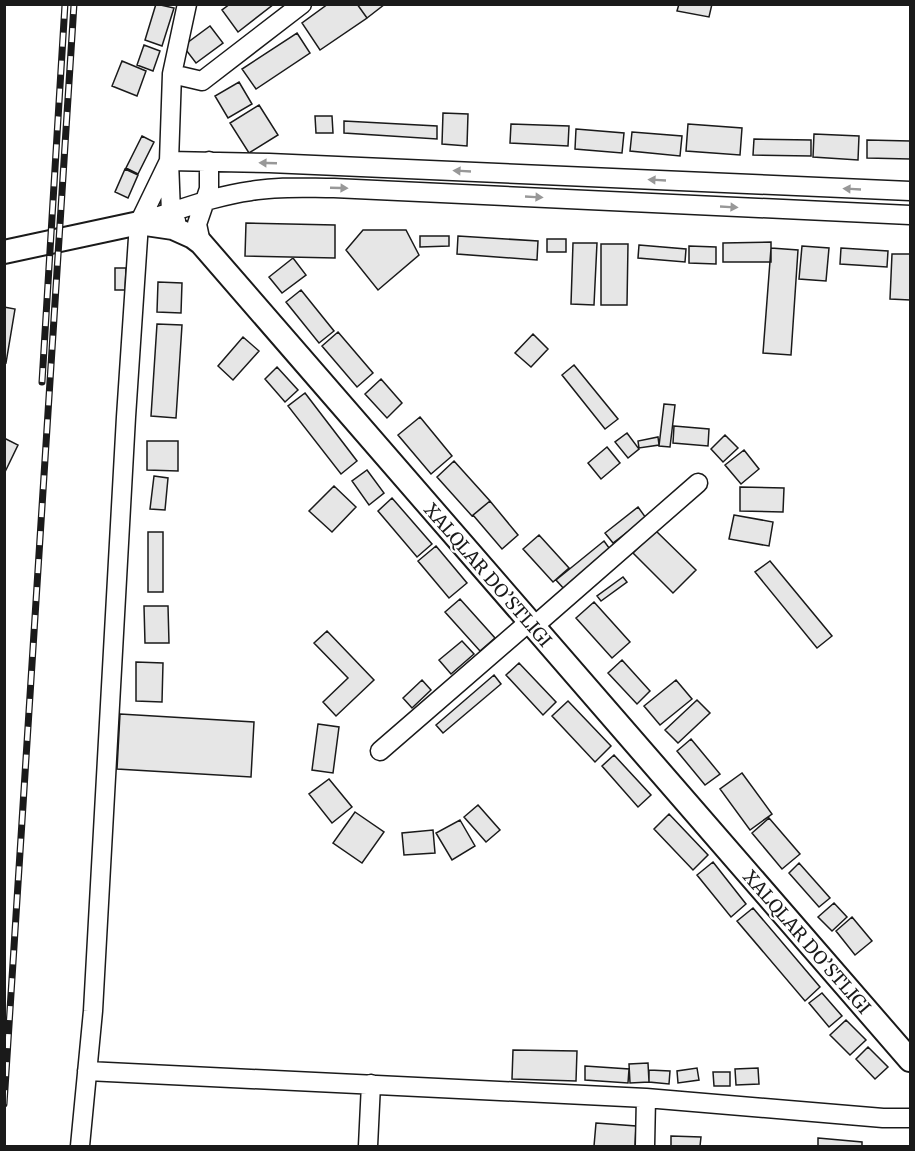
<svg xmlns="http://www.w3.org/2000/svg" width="915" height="1151" font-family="Merriweather,serif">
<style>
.building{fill:#e6e6e6;stroke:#1a1a1a;stroke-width:1.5}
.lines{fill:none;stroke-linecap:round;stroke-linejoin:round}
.minor-casing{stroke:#1a1a1a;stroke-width:21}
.major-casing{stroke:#1a1a1a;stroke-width:26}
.minor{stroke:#fff;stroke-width:18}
.major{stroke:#fff;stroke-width:22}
.rail-casing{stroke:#1a1a1a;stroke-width:7}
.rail{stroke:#fff;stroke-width:4.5;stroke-dasharray:14;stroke-linecap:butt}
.oneway{fill:#989898}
.labels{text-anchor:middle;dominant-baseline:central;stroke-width:4.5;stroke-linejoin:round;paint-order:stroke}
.street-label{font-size:18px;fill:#1a1a1a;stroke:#fff}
</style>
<rect width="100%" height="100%" fill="#fff"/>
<path class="building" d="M156,4l18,4 -12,38 -17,-6z
M230,4h44l-36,28 -16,-22z
M328,4h29l10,14 -47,32 -18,-27z
M357,4h28l-18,14z
M679,4h33l-3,13 -32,-6z
M210,26l13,17 -27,20 -13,-17z
M297,33l13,20 -54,36 -14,-20z
M144,45l16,6 -7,20 -16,-6z
M122,61l24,10 -9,25 -25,-10z
M239,82l13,22 -24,14 -13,-22z
M259,105l19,30 -29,18 -19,-30z
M443,113l25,1 -1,32 -25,-2z
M315,116h17l1,17h-17z
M344,121l93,5v13l-93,-6z
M511,124l58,2 -1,20 -58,-3z
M688,124l54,4 -2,27 -54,-4z
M576,129l48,4 -2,20 -47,-4z
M632,132l50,4 -2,20 -50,-5z
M814,134l45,2 -1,24 -45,-3z
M142,136l12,6 -16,32 -12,-6z
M754,139l57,1v16l-58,-1z
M867,140l43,1v18l-43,-1z
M125,169l13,6 -10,23 -13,-6z
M246,223l89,2v33l-90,-2z
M363,230h43l13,25 -41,35 -32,-40z
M420,236h29v10l-29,1z
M458,236l80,5 -1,19 -80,-6z
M547,239h19v13h-19z
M771,242v20h-48v-19z
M573,243h24l-3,62 -23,-1z
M601,244h27l-1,61h-26z
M639,245l47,4 -1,13 -47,-4z
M689,246l27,1v17l-27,-1z
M802,246l27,2 -3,33 -27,-2z
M771,248l27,2 -7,105 -28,-2z
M841,248l47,3 -1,16 -47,-3z
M892,254h18v46l-20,-1z
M293,258l13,17 -24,18 -13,-16z
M115,268h11l-1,22h-10z
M158,282l24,1 -1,30 -24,-1z
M301,290l33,41 -15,12 -33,-41z
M4,307l11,2 -9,54 -2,-1z
M157,324l25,1 -6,93 -25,-2z
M338,332l35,41 -16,14 -35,-41z
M533,334l15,15 -17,18 -16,-14z
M243,337l16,14 -26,29 -15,-14z
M574,365l44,54 -13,10 -43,-54z
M277,367l21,23 -13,12 -20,-23z
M381,379l21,24 -15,15 -22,-24z
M305,393l52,68 -16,13 -53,-68z
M664,404l11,1 -5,42 -11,-1z
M420,417l32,39 -21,18 -33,-39z
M674,426l35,3 -1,17 -35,-3z
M627,433l12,16 -11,9 -13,-16z
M725,435l13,13 -15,14 -12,-13z
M658,437l1,8 -20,3 -1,-7z
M4,438l14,7 -14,29z
M147,441h31v30l-31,-1z
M607,447l13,16 -19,16 -13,-16z
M744,450l15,19 -18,15 -16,-19z
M454,461l36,40 -18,15 -35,-39z
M367,470l17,23 -15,12 -17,-24z
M154,476l14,2 -3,32 -15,-1z
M334,486l22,21 -24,25 -23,-21z
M740,487l44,1 -1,24 -43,-1z
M392,498l40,46 -15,13 -39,-46z
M490,501l28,34 -16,14 -29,-34z
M638,507l8,11 -33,25 -8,-10z
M734,515l39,7 -4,24 -40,-7z
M655,530l41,40 -23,23 -40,-40z
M148,532h15v60h-15z
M539,535l30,33 -16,14 -30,-33z
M604,541l8,11 -47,38 -9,-10z
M436,546l31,37 -18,15 -31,-37z
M770,561l62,75 -15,12 -62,-76z
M623,577l4,5 -26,19 -4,-5z
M460,599l35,39 -15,13 -35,-39z
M594,602l36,40 -18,16 -36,-40z
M144,606h24l1,37h-24z
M327,631l47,49 -38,36 -13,-14 25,-24 -34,-35z
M462,641l12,13 -23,20 -12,-14z
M622,660l28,31 -13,13 -29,-31z
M136,662l27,1 -1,39 -26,-1z
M519,663l37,39 -13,13 -37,-40z
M494,675l7,9 -58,49 -7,-8z
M422,680l9,10 -19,18 -9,-10z
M676,680l16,19 -32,26 -16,-19z
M697,700l13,13 -32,30 -13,-13z
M568,701l43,45 -16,16 -43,-46z
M120,714l134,8 -3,55 -134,-8z
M318,724l21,3 -6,46 -21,-3z
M691,739l29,35 -15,11 -28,-34z
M614,755l37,40 -13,12 -36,-41z
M742,773l30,41 -22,16 -30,-41z
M329,779l23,28 -20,16 -23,-29z
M478,805l22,25 -14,12 -22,-25z
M355,812l29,20 -22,31 -29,-20z
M669,814l39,41 -15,15 -39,-41z
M769,818l31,36 -18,15 -30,-36z
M460,820l15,26 -23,14 -16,-27z
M433,830l2,23 -31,2 -2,-22z
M713,862l33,42 -15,13 -34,-42z
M799,863l31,35 -11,9 -30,-34z
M834,903l13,14 -15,14 -14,-14z
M753,908l67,79 -15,14 -68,-80z
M852,917l20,24 -17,14 -19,-24z
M822,993l20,23 -13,11 -20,-24z
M846,1020l20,20 -16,15 -20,-20z
M868,1047l20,20 -13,12 -19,-20z
M513,1050l64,1 -1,30 -64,-2z
M648,1063l1,19 -19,1 -1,-19z
M585,1066l44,3 -1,14 -43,-3z
M697,1068l2,12 -21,3 -1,-12z
M758,1068l1,16 -23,1 -1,-16z
M649,1070l21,1 -1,13 -20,-2z
M713,1072h17v14h-16z
M596,1123l40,3 -1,20h-41z
M671,1136l30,1 -1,9h-29z
M818,1138l44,4v4h-44z"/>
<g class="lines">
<g class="minor-casing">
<path id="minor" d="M172,74l30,7 100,-77
M176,221l-5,-8 -2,-52 3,-87 15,-70
M140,222c37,-11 73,-26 111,-31 27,-5 55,-3 83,-3l576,27
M201,243l-4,-19 12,-35v-28
M533,627l165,-144
M380,751l149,-129
M87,1071l559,27 237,20h27
M80,1146l13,-135 33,-594 13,-194 30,-62 100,2 641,28
M368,1146l3,-62
M645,1146l1,-48"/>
</g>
<g class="major-casing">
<path id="major" d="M4,252l135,-29 34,5 20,9 8,6 709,817"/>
</g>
<use href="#minor" class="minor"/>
<use href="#major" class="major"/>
<g class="rail-casing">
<path id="rail" d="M42,382l23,-378
M4,1104l70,-1100"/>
</g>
<use href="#rail" class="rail"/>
</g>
<defs><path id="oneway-solid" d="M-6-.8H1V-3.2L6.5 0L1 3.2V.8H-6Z" transform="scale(1.5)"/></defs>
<g class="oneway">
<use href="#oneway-solid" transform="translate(268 163) rotate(-178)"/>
<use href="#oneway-solid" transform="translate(462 171) rotate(-177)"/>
<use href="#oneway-solid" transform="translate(657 180) rotate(-177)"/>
<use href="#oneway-solid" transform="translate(339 188) rotate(2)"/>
<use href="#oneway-solid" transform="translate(852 189) rotate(-177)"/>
<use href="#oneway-solid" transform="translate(534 197) rotate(3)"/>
<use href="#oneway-solid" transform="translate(729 207) rotate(3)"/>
</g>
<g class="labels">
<g class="street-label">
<text transform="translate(488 575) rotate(49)">XALQLAR DO’STLIGI</text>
<text transform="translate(807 942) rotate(49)">XALQLAR DO’STLIGI</text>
</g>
</g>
<rect width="915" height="1151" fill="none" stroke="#1a1a1a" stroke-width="12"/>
</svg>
